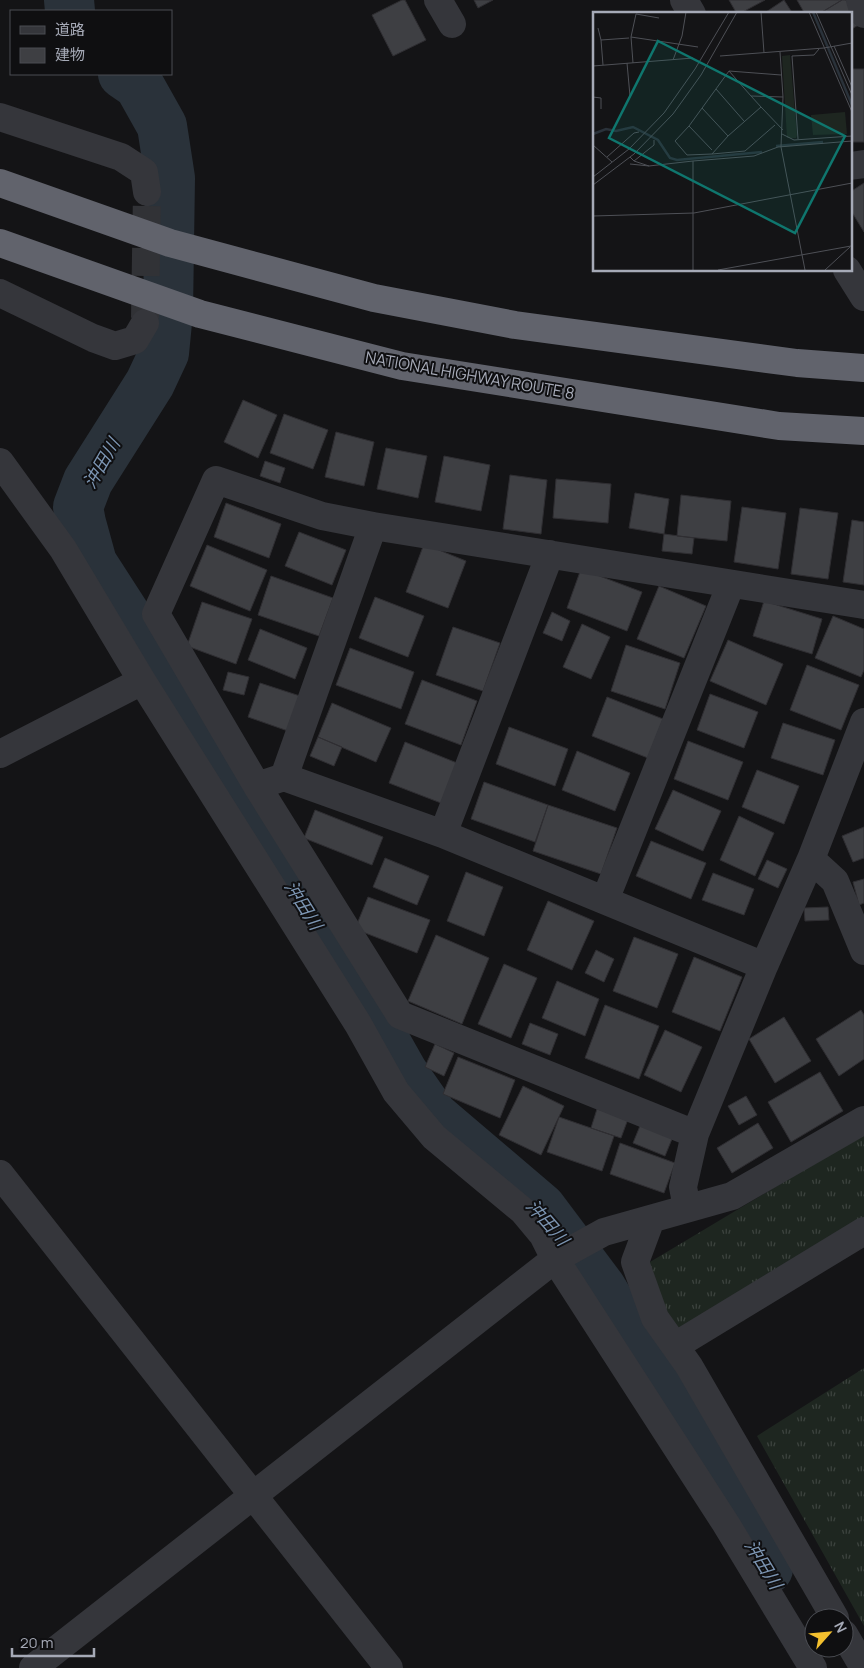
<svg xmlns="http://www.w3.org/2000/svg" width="864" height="1668" font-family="Manrope,'Noto Sans JP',sans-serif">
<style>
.grass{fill:url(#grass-tufts)}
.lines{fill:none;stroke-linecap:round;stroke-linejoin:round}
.river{stroke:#2a323a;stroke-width:50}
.building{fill:#3e3f43;stroke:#2f2e32}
.minor-tunnel{stroke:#313236;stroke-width:28;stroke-dasharray:28 14;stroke-linecap:butt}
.minor{stroke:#35363b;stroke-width:28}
.highway{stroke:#61636c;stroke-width:28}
.labels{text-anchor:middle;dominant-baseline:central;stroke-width:4;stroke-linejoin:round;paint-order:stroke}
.street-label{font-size:16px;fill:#a6aab7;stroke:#0f0f11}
.water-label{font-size:18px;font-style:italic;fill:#7c95b2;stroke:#0f0f11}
.inset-river{fill:none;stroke:#2a323a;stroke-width:2.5}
.inset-road{fill:none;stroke:#4e5056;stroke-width:1}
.view{fill:#0f766e;fill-opacity:0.15;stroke:#0f766e;stroke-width:2.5}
.inset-edge{fill:none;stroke:#a6aab7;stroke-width:2.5}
</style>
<defs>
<pattern id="grass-tufts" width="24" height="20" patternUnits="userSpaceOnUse" patternTransform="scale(1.25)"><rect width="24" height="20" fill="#1e2620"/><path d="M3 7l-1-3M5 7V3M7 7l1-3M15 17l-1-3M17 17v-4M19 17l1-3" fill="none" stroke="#3c433e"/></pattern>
</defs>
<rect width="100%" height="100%" fill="#141416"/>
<path class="grass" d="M864,1134v85l-165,104 -25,6 -29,-64z
M864,1368v258l-107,-190z"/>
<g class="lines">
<path class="river" d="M69,0l1,11
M123,74l16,11 23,41 8,52 -2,134 -4,41 -14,30 -62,98 -10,26 3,16 11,40 69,107 191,313 51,90 30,43 108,92 60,80 78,129 89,152"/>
</g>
<path class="building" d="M402,0h3l21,40 -33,16 -21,-41z
M474,0h19l-15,8z
M729,0h36l-26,14h-2z
M784,0l9,14h-30z
M797,0h45l-23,14h-14z
M842,0h4l14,24 -10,6v-16h-27l-1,-2z
M850,69h14v73h-14z
M864,183v49l-14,-23v-17z
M243,400l34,15 -19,43 -34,-16z
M284,414l44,16 -15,39 -43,-16z
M336,432l38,10 -10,44 -39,-9z
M386,448l41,8 -9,42 -41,-9z
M444,456l46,9 -9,46 -46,-9z
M265,461l20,7 -5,15 -20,-7z
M510,475l37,5 -6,54 -38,-5z
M556,479l55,5 -3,39 -55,-5z
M635,493l34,6 -5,35 -35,-6z
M681,495l50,6 -4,40 -50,-5z
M226,503l55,21 -12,34 -55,-21z
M742,507l44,6 -8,56 -44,-7z
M800,508l38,5 -10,66 -37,-5z
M852,520l12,2v63l-21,-3z
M299,532l47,18 -14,35 -47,-19z
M664,534l30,4 -2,16 -30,-3z
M424,544l42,17 -18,47 -42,-16z
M207,545l60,25 -17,41 -60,-25z
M581,569l61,23 -15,39 -60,-23z
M271,576l62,22 -14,38 -61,-21z
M659,586l47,20 -22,52 -47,-19z
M375,597l49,19 -16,41 -49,-19z
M764,601l58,18 -10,35 -59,-18z
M202,602l50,17 -16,45 -49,-18z
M552,612l18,9 -8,20 -19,-8z
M833,616l31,13v41l-3,7 -46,-19z
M582,624l28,13 -19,42 -28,-12z
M453,627l47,16 -17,48 -47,-16z
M260,629l47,19 -12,31 -47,-19z
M728,640l55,24 -17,41 -56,-24z
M626,645l54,18 -15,46 -54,-18z
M350,648l64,24 -13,37 -65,-24z
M807,665l52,20 -18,45 -51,-20z
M228,672l21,5 -5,18 -21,-5z
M422,680l55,21 -16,44 -56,-21z
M260,683l40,13 -12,35 -40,-14z
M710,694l48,18 -14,36 -47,-18z
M607,697l56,22 -15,39 -56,-22z
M332,703l59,25 -15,34 -58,-25z
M783,723l52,17 -12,35 -52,-17z
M509,727l59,22 -13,37 -59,-22z
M318,737l24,10 -8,19 -24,-10z
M688,741l55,21 -15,38 -54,-21z
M405,742l52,21 -16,40 -52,-20z
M577,751l53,22 -15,38 -53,-21z
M757,770l42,16 -15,38 -42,-17z
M484,782l64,23 -13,37 -64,-23z
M673,790l48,21 -18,40 -48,-22z
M548,805l69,23 -16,46 -68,-23z
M315,810l68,27 -11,28 -68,-27z
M739,816l35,17 -19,43 -35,-16z
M864,827v31l-11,4 -11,-26z
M651,841l55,22 -15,36 -55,-23z
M385,858l44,18 -12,29 -44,-18z
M767,860l20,9 -9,19 -20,-9z
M466,872l37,15 -19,49 -37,-15z
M713,873l41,16 -10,26 -42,-15z
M864,879v24l-5,2 -6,-23z
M368,897l62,23 -13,33 -62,-24z
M548,901l46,20 -22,49 -45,-20z
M828,907l1,13 -24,1 -1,-13z
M436,935l53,23 -27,66 -54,-23z
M634,937l44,17 -21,54 -44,-17z
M596,950l18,9 -10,23 -19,-9z
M694,957l48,20 -22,54 -48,-19z
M504,964l33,14 -26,60 -33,-14z
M557,981l42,18 -14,37 -43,-18z
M605,1005l54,21 -20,53 -54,-21z
M861,1010l3,5v44l-25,17 -23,-37z
M784,1017l27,44 -36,22 -26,-44z
M530,1023l28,11 -8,21 -28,-11z
M665,1030l37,17 -21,45 -37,-17z
M435,1044l19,9 -10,23 -19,-9z
M458,1057l57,23 -15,38 -57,-24z
M820,1072l23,39 -52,31 -23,-40z
M523,1086l41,20 -23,49 -42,-20z
M746,1096l11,19 -18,10 -11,-19z
M597,1109l31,10 -7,19 -30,-10z
M559,1117l55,19 -12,35 -55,-19z
M642,1121l32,13 -9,22 -32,-13z
M758,1123l15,25 -41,25 -15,-25z
M620,1143l55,20 -11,30 -54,-19z"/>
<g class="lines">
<path class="minor-tunnel" d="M145,318l2,-126"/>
<path class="minor" d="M438,0l14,24
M684,0l8,14
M860,0l4,14
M0,117l121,40 23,15 3,20
M850,166l14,-2
M847,270l17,27
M0,293l93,45 22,8 20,-6 10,-17
M0,462l63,87 79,132
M550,554l-107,280 321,132 -69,168 -12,53 4,21
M0,754l142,-73 216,343 38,68 38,45 89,74 20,24 12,24 171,265 87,144
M284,777l89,-251 491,79
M257,786l-101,-172 60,-134 106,36 51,10
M443,834l-159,-57 -27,9 143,229 295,119
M811,859l53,-137
M605,900l126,-316
M764,966l47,-107 24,22 29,70
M0,1174l389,494
M651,1219l-16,43 20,56 34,48 146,252
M675,1346l189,-115
M844,1634l20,34
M33,1668l522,-409 49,-27 128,-36 132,-76"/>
<path class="highway" d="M0,183l170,60 204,55 141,27 282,38 67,5
M0,243l200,71 202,52 377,60 85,5"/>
</g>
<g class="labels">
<g class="street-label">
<text transform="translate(470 375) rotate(10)">NATIONAL HIGHWAY ROUTE 8</text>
</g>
<g class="water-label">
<text transform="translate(101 463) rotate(-60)">沖田川</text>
<text transform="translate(304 905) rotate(58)">沖田川</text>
<text transform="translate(548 1222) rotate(49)">沖田川</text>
<text transform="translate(764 1564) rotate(59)">沖田川</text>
</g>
</g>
<g transform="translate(593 12)">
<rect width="259" height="259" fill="#141416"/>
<path d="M197,43l7,80 -1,3h-9l-5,-82zM252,100l2,22 -34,1 -2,-20z" fill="#1e2620"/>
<path class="inset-river" d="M220,0l39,93M0,122l13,-5 10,2 17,-4 25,13 12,18 7,2 85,-8M183,134l47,-4"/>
<path class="inset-road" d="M168,0l3,41M216,0l43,100M223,0l36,83M5,16l3,12 28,-2M38,25l5,-23 23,4M8,28l2,25M241,34l18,41M127,44l104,-8 28,-5M80,48l9,-24 4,-24M34,51l3,33M40,51l-2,-26 67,10M0,54l100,-8M123,77l28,32M158,84l-22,-25 52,4M0,85l8,1v11M190,85l-2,50 24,123M168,95l-10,-11 32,1 -3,-45M109,96l26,28 33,-29 22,23M96,114l-14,15 12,14 25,-1M189,122l12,6 58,-4M135,124l-16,18 33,-3 30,-26M205,127l-6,-83 22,-1 5,-6M0,133l19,17M119,138l-23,-24 40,-55M14,145l27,-24 5,-1M37,145l4,4 20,-16v-5M37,152l19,2 -15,-5M56,154l44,-5M0,165l36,-28 35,-36 31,-44 34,-57M0,173l41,-31 39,-40 28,-39 36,-63M0,204l101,-3 158,-30M100,258v-109l61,-5 24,-9 74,-6M125,258l133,-24M232,258l25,-23"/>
<path class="view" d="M65,29l187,95 -50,97 -186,-95z"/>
<rect width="259" height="259" class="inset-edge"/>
</g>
<rect x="10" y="10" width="162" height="65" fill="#0f0f11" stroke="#4b4d53"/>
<rect x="20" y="26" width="25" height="8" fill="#35363b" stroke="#4b4d53"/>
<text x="55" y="35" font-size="15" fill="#a6aab7">道路</text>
<rect x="20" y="48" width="25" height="15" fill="#3e3f43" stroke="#4b4d53"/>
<text x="55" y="60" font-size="15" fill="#a6aab7">建物</text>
<g transform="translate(829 1633) rotate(63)"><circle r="24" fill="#0f0f11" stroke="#4b4d53"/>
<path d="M0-4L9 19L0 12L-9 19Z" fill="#f4c02e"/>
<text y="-8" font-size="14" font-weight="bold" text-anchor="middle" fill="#a6aab7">N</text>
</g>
<path d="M12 1648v8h82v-8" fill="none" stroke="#a6aab7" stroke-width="2.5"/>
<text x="20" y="1648" font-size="15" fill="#a6aab7" stroke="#0f0f11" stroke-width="4" paint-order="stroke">20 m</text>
</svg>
